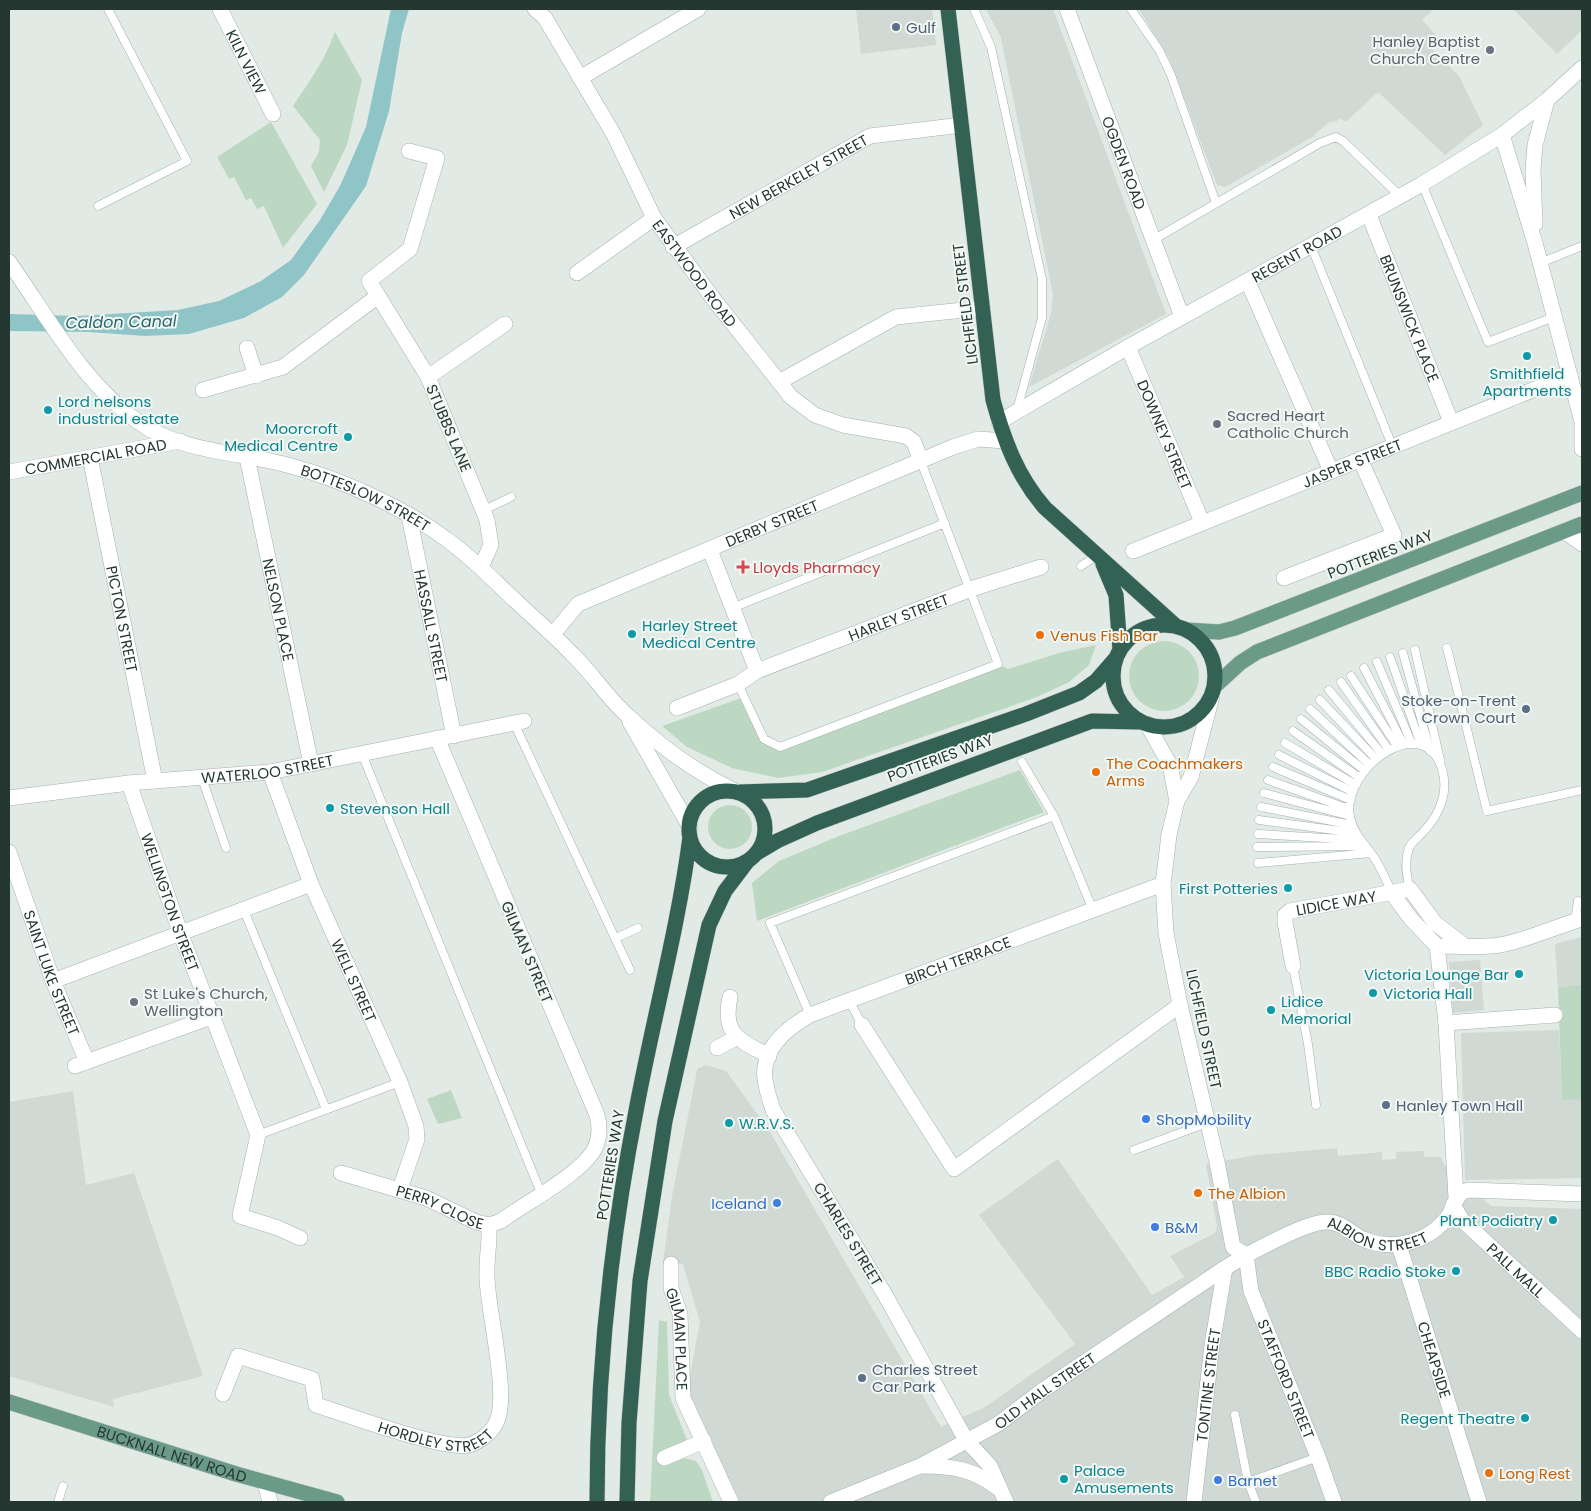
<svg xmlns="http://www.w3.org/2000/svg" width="1591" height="1511" font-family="Poppins,sans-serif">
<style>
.built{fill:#d0d9d4}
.green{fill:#bdd8c2}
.water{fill:#90c5c8}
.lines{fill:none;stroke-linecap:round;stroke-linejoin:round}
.lane-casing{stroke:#a5b1ab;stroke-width:9}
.street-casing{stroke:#a5b1ab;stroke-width:16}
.secondary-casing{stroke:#a2b4ac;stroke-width:16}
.primary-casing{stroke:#c2c7c5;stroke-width:16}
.highway-casing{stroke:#c2c7c5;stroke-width:16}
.lane{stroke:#fff;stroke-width:8}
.street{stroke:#fff;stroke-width:15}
.secondary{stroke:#fff;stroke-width:15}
.primary{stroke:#6b9a89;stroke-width:15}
.highway{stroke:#336153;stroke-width:15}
.service-dot{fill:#5c6f8a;stroke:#f1f7f3;stroke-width:2}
.worship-dot{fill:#6b7280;stroke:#f1f7f3;stroke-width:2}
.culture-dot{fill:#0f9aa8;stroke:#f1f7f3;stroke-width:2}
.health-dot{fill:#e0444e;stroke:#f1f7f3;stroke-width:2}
.food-dot{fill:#e8710a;stroke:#f1f7f3;stroke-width:2}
.shop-dot{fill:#3f7fe0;stroke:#f1f7f3;stroke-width:2}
.labels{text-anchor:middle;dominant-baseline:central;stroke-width:4;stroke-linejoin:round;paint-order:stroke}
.service-label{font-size:15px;fill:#4e5e75;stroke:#f1f7f3;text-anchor:start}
.worship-label{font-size:15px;fill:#5b616d;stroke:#f1f7f3;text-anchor:start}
.street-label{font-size:15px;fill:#243831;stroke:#f1f7f3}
.culture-label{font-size:15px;fill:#0d838f;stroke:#f1f7f3;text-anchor:start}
.health-label{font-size:15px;fill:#be3a42;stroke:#f1f7f3;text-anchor:start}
.food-label{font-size:15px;fill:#c56008;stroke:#f1f7f3;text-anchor:start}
.shop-label{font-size:15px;fill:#366cbe;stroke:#f1f7f3;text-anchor:start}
.water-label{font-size:16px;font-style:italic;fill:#26676c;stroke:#f1f7f3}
</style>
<rect width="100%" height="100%" fill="#e1eae5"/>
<path class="built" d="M856,9h76l4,36 -75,9z
M986,9h67l113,305 -137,73 22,-74 2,-19 -52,-256z
M1139,9h295l-12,11 14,15 -9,9 32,32 24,49 -38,30 -67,-63 -32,30 -6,-4 -3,3 -8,1 -17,15 -87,50 -8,-2 -48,-127z
M1513,9h69v21l-25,24z
M1582,937v47l-24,4 -3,-44z
M1480,960l4,50 -31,3 -4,-51z
M1559,1030l3,69h20v79l-117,2 -4,-147z
M706,1065l20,6 41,56 174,300 44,-20 90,-63 -96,-129 79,-56 94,136 32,-18 -14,-21 45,-23 2,-7 -11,-62 50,-9 81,-7 1,8 44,-4v8l14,-1v-7l28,-1v6h17l3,8 47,41 91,3v293h-848l-47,-112 13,-68 -17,-58 -20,-2 9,-66 24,-120 1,-7z
M73,1091l13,94 48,-12 69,203 -90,23 1,8 -105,-31v-274z"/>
<path class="green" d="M335,32l27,48 -15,65 -23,47 -13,-26 8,-14 1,-12 -27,-34c16,-24 32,-46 42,-74z
M271,122l46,82 -34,44 -19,-42 -7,3 -6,-11 -5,2 -12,-23 -5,2 -12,-22z
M1129 676a35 35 0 1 1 70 0a35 35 0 1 1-70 0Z
M1096,645l-7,20 -20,17 -32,15 -215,75 -44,6 -46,-10 -45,-21 -25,-21 82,-29 12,30 24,20 218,-83 10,5 51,-16z
M1020,770l24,42 -287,109 -5,-38 27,-22 60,-25z
M708 827a22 22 0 1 1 44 0a22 22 0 1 1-44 0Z
M1582,984v115l-20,1 -4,-112z
M451,1090l11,28 -24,6 -11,-25z
M659,1320l8,2 2,73 18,45 -28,14 3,11 21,-7 13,3 6,9 11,32h-63z"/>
<path class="water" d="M391,9h18l-7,24 -13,78 -23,75 -62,89 -22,22 -38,21 -55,16 -44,2 -56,-4 -80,-1v-17l68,2 101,-6 41,-9 42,-20 30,-21 29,-40 20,-34 26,-59z"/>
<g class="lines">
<g class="lane-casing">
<path id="lane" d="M974,9l17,38 51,232v39l-25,92
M1131,9l28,41 12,25 45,128
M1422,184l66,158 66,-25
M98,206l89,-45 -79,-152
M1153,240l167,-97 16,-6 7,4 58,56
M1311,246l81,199
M1540,263l42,-17
M484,510l27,-13
M1081,566l17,-11
M732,608l213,-85
M1447,648l40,163 95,-21
M1415,650l25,110
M1403,653l27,98
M1390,657l31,88
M1377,662l35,82
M1364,668l40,77
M1351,676l46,70
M1341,682l48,68
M738,684l26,55 16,8 218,-83 -78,-205
M1329,690l53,64
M1320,700l56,59
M1310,709l60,56
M1301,719l64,52
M514,723l116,247
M1293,731l67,47
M1285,743l71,42
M362,754l179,439
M1279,755l74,37
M1022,762l32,54 39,94
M1273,767l78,33
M202,778l24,70
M1268,780l81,29
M1264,793l86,23
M1261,807l91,18
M1259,820l97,13
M1258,834l101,6
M1257,847l108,-1
M1258,863l113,-10
M1392,893c-6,-14 -12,-28 -21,-40 -9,-12 -18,-21 -21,-36 -10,-46 73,-109 92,-48 7,23 -2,45 -18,62 -5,6 -12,10 -15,17 -5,14 -3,27 1,41
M243,908l83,201
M1575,921l3,-20
M616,938l22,-10
M1293,966l15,78 8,61
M849,1000l13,25
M810,1015l-40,-92 284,-107
M258,1135l142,-53
M1134,1150l73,-27
M1235,1415l13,67 8,20
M1248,1482l70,-25
M58,1502l5,-16"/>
</g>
<g class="street-casing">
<g id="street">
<path id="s1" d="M220,9l53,105"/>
<path id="s2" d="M535,9l10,9 69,117 40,83 61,83 76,96 24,18 28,10 63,11 8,6 6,17"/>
<path id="s3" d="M1067,9l115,308"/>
<path d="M580,78l118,-69"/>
<path d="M1502,135l33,108 47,179v27"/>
<path d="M409,151l28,7 -27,91 -41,32 59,96"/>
<path id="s4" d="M1369,215l82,207"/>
<path d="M1535,224l-2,-54 2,-25 12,-45"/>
<path id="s5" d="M673,247l197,-111 92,-11"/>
<path d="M577,273l77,-55"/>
<path d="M1248,282l83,189"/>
<path id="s6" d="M1128,347l74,175"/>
<path d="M247,348l9,28"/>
<path d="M779,382l117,-65 87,-9"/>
<path d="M203,390l80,-23 95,-71"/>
<path id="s7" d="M90,457l65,324"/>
<path id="s8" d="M247,457l64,307"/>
<path id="s9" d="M9,472l171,-31"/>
<path id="s10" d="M409,516l45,220"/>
<path d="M1564,531l18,13"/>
<path d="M710,550l47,121"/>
<path id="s11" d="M1133,551l437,-176"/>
<path d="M481,567l10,-22 -4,-25 -59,-143 77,-53"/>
<path d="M1284,578l110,-43 -34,-76"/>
<path id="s12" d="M553,634l25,-30 375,-157 25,-8 27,2"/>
<path d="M1212,696l-21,81 -14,24 -8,34 -6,49 3,49 14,72 37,157 16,85 13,8"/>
<path id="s13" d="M677,708l61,-24 19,-13 217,-83 67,-21"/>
<path d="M1147,724l23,41 7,36"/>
<path id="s14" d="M270,772l41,112 89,198 16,44 1,13 -17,50"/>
<path id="s15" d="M129,783l51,149 78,203 -18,81 38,12 22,10"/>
<path id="s16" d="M9,798l120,-15 141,-11 254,-51"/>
<path id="s17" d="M9,852l44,129 34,81"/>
<path d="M1392,893l19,26 26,27c21,0 42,2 63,-1 28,-5 54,-18 82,-26"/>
<path d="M1437,946l9,77 10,175"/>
<path id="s18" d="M1293,966l-8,-44v-7l5,-4 120,-22 25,34 30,23"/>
<path d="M53,981l258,-97"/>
<path d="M730,997c-8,38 9,43 39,59"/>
<path d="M1446,1023l109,-8"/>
<path d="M862,1025l92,144 226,-164"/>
<path d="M717,1048l19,-10"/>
<path d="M75,1066l139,-50"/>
<path id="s19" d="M341,1173l85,25 50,24 13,3 12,-4c24,-18 81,-47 94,-73 5,-11 5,-22 2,-33l-160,-377"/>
<path id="s20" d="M1453,1205l9,15 120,111"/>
<path id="s21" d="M1399,1245l80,257"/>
<path id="s22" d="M1246,1255l5,36 67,166 16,45"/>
<path id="s23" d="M671,1264v24l9,26 3,84 48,104"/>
<path id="s24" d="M223,1394l15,-38 74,23 4,26c30,9 128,46 153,40 11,-3 24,-14 28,-24 12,-28 -9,-109 -10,-143 -1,-18 3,-35 2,-53"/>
<path d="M664,1458l40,-17"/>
<path d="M922,1466c31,0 51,3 76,22"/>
<path d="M265,1483l5,19"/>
<path id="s25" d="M831,1502l89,-36 78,-42 45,-34 182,-122c19,-12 80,-46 101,-46 15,-1 24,11 37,17 30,13 67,3 86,-24 5,-8 6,-16 13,-23l7,-2 113,4"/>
<path id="s26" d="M1006,1502l-16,-36 -24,-26 -82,-147 -111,-183c-3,-10 -7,-21 -8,-31 -4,-31 22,-51 45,-64l353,-131"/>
<path id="s27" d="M1194,1502l18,-157 13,-77"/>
</g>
</g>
<g class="secondary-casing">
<g id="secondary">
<path id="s28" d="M9,262c39,55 74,122 131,161 43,30 102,29 151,43 52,14 112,41 155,73 27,19 49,43 73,65 18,17 37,33 54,51 20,19 35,44 56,62 31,29 68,56 106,74"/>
<path id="s29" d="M999,422l129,-75 294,-163 80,-49 45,-35 35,-32"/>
<path d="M630,722l60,105"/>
</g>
</g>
<g class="primary-casing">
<g id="primary">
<path d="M1186,630l33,2 16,-4 347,-135"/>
<path d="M1215,686l25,-23 17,-11 325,-128"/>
<path id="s30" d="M9,1402l227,72 101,28"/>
</g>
</g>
<g class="highway-casing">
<path id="highway" d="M948,9l45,391c11,40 24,76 52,108l131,118
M1103,564l13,31 4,55
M1113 676a51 51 0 1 1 102 0a51 51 0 1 1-102 0Z
M689 829a38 38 0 1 1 76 0a38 38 0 1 1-76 0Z
M740,792l67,-2 219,-76 53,-21 17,-12 20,-23
M757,853l20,-12 40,-18 275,-102 49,1
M597,1502c0,-130 14,-263 39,-391 17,-92 42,-182 54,-274
M627,1502l2,-79 11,-142 25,-160 44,-196 16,-34 22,-29"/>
</g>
<use href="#lane" class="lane"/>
<use href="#street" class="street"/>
<use href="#secondary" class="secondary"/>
<use href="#primary" class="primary"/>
<use href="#highway" class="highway"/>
</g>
<g class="service-dot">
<circle cx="896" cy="27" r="5"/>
<circle cx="1526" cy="709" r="5"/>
<circle cx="1386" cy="1105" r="5"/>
<circle cx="862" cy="1378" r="5"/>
</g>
<g class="worship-dot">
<circle cx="1490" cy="50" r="5"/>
<circle cx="1217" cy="424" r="5"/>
<circle cx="134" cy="1002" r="5"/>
</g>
<g class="culture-dot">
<circle cx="1527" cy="356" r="5"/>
<circle cx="48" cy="410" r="5"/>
<circle cx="348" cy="437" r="5"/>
<circle cx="632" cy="634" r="5"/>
<circle cx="330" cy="808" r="5"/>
<circle cx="1288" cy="888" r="5"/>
<circle cx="1519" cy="974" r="5"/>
<circle cx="1373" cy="993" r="5"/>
<circle cx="1271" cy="1010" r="5"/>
<circle cx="729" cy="1123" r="5"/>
<circle cx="1553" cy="1220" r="5"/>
<circle cx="1456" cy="1271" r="5"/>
<circle cx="1525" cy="1418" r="5"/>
<circle cx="1064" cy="1479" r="5"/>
</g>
<path class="health-dot" d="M740.5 559.5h5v5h5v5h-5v5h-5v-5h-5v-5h5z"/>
<g class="food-dot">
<circle cx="1040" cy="635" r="5"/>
<circle cx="1096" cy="772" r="5"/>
<circle cx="1198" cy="1193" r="5"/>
<circle cx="1489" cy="1473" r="5"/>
</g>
<g class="shop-dot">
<circle cx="1146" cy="1119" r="5"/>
<circle cx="777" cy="1203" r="5"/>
<circle cx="1155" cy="1227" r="5"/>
<circle cx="1218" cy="1480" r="5"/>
</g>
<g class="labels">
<g class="service-label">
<text x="906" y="27">Gulf</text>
<text x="1516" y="700" text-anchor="end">Stoke-on-Trent<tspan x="1516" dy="17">Crown Court</tspan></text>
<text x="1396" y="1105">Hanley Town Hall</text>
<text x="872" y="1369">Charles Street<tspan x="872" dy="17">Car Park</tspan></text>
</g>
<g class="worship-label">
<text x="1480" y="41" text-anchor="end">Hanley Baptist<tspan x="1480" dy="17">Church Centre</tspan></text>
<text x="1227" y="415">Sacred Heart<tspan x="1227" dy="17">Catholic Church</tspan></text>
<text x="144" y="993">St Luke's Church,<tspan x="144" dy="17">Wellington</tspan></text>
</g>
<g class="street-label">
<text stroke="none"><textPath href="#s1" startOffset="59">KILN VIEW</textPath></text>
<text stroke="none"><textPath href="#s3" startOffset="164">OGDEN ROAD</textPath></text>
<text stroke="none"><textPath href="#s5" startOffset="144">NEW BERKELEY STREET</textPath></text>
<text stroke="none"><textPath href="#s29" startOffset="342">REGENT ROAD</textPath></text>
<text stroke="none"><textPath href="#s2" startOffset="310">EASTWOOD ROAD</textPath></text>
<text transform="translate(965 304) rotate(-97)">LICHFIELD STREET</text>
<text stroke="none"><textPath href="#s4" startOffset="111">BRUNSWICK PLACE</textPath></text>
<text transform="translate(449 428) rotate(67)">STUBBS LANE</text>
<text stroke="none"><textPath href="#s6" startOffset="95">DOWNEY STREET</textPath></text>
<text stroke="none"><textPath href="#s9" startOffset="88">COMMERCIAL ROAD</textPath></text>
<text stroke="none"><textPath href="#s11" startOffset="236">JASPER STREET</textPath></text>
<text stroke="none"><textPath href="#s28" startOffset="448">BOTTESLOW STREET</textPath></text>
<text stroke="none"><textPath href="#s12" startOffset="249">DERBY STREET</textPath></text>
<text transform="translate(1380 554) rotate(-21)">POTTERIES WAY</text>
<text stroke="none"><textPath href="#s8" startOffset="156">NELSON PLACE</textPath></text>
<text stroke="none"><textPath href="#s13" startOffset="240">HARLEY STREET</textPath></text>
<text stroke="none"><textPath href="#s7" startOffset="165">PICTON STREET</textPath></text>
<text stroke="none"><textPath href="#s10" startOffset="112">HASSALL STREET</textPath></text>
<text transform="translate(940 758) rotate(-20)">POTTERIES WAY</text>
<text stroke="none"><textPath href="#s16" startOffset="260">WATERLOO STREET</textPath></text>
<text stroke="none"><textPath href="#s15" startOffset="126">WELLINGTON STREET</textPath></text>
<text stroke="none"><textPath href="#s18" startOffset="105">LIDICE WAY</textPath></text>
<text transform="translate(527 952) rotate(67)">GILMAN STREET</text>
<text stroke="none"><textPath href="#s26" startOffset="730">BIRCH TERRACE</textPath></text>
<text stroke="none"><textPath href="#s17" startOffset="128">SAINT LUKE STREET</textPath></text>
<text stroke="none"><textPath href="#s14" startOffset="225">WELL STREET</textPath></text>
<text transform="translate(1204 1029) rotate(78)">LICHFIELD STREET</text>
<text transform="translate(610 1165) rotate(-81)">POTTERIES WAY</text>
<text stroke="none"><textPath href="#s19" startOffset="105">PERRY CLOSE</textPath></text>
<text stroke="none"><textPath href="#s25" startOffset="626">ALBION STREET</textPath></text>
<text transform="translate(848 1234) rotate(59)">CHARLES STREET</text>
<text stroke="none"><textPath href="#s20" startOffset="91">PALL MALL</textPath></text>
<text stroke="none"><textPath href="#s23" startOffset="76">GILMAN PLACE</textPath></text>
<text stroke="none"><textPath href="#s21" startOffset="120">CHEAPSIDE</textPath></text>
<text stroke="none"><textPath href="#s22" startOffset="131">STAFFORD STREET</textPath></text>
<text stroke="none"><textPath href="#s27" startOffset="118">TONTINE STREET</textPath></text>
<text stroke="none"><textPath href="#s25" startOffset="242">OLD HALL STREET</textPath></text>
<text stroke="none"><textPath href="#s24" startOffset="270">HORDLEY STREET</textPath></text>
<text stroke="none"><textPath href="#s30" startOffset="171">BUCKNALL NEW ROAD</textPath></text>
</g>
<g class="culture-label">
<text x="1527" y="373" text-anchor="middle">Smithfield<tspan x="1527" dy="17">Apartments</tspan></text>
<text x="58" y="401">Lord nelsons<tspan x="58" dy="17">industrial estate</tspan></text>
<text x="338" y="428" text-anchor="end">Moorcroft<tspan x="338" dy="17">Medical Centre</tspan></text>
<text x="642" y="625">Harley Street<tspan x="642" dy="17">Medical Centre</tspan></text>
<text x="340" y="808">Stevenson Hall</text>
<text x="1278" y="888" text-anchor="end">First Potteries</text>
<text x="1509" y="974" text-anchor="end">Victoria Lounge Bar</text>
<text x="1383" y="993">Victoria Hall</text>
<text x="1281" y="1001">Lidice<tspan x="1281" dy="17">Memorial</tspan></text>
<text x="739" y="1123">W.R.V.S.</text>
<text x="1543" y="1220" text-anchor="end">Plant Podiatry</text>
<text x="1446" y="1271" text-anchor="end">BBC Radio Stoke</text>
<text x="1515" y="1418" text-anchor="end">Regent Theatre</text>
<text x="1074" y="1470">Palace<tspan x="1074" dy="17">Amusements</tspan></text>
</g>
<g class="health-label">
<text x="753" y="567">Lloyds Pharmacy</text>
</g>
<g class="food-label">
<text x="1050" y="635">Venus Fish Bar</text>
<text x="1106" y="763">The Coachmakers<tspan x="1106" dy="17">Arms</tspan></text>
<text x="1208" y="1193">The Albion</text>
<text x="1499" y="1473">Long Rest</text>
</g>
<g class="shop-label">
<text x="1156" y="1119">ShopMobility</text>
<text x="767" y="1203" text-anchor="end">Iceland</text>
<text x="1165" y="1227">B&amp;M</text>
<text x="1228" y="1480">Barnet</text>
</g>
<g class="water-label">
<text transform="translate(121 322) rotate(-1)">Caldon Canal</text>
</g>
</g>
<rect width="1591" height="1511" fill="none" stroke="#243831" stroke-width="20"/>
</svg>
